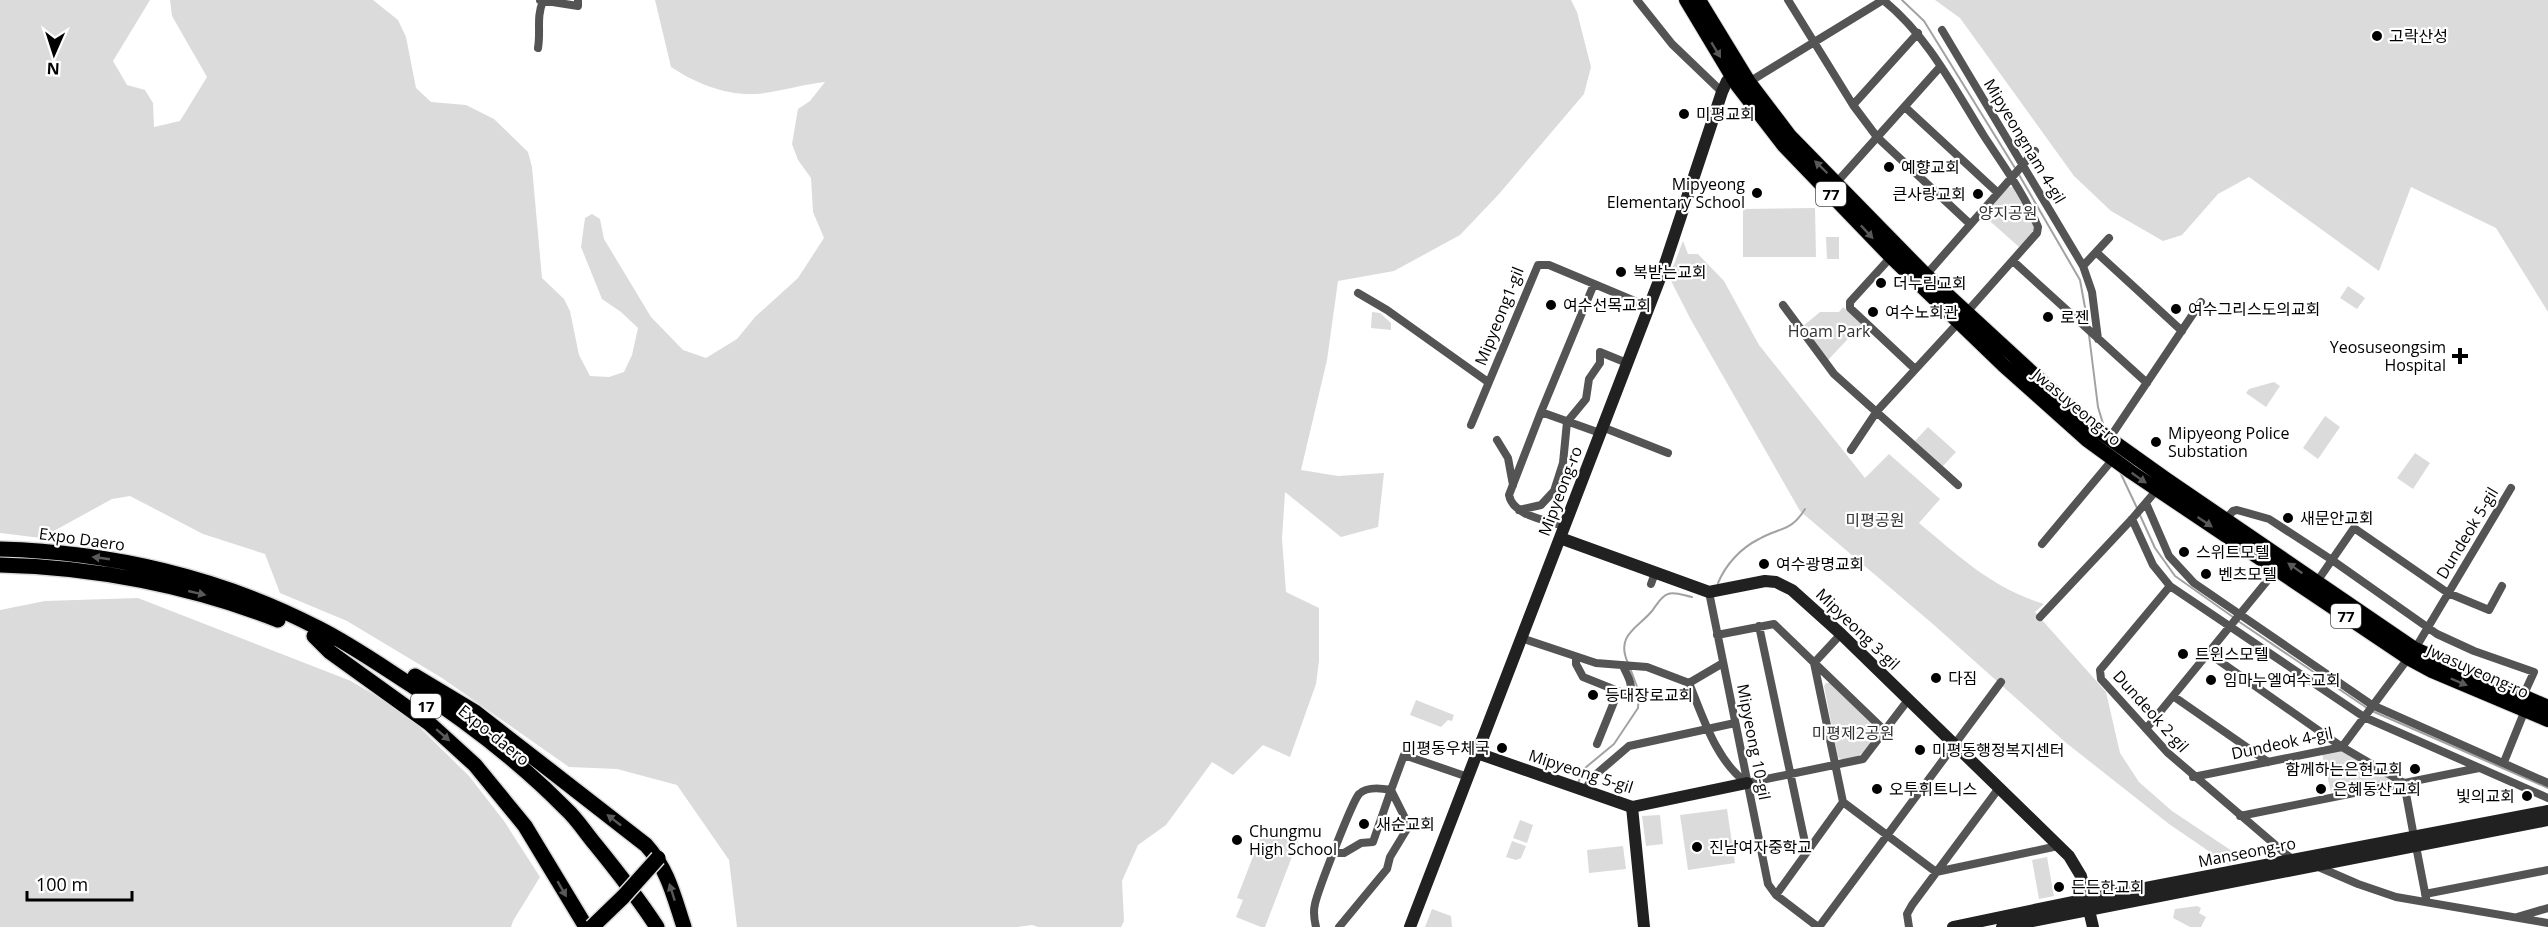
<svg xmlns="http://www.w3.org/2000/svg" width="2548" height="927" font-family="'Open Sans','Noto Sans KR',sans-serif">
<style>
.green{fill:#dbdbdb}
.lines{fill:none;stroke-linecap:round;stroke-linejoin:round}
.stream{stroke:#a2a2a2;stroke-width:2}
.primary-casing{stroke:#dbdbdb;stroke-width:16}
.highway-casing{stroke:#dbdbdb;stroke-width:18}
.street{stroke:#545454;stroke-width:8}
.secondary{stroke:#212121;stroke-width:12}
.primary{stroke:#000;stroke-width:14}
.highway{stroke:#000;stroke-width:15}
.highway-bridge-casing{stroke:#dbdbdb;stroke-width:18;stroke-linecap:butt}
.highway-bridge{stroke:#000;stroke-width:15}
.oneway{fill:#595959}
.poi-dot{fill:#000;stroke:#fff;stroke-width:2}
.labels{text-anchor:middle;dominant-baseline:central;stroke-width:4.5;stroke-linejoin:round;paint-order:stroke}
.shield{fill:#fff;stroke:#4c4c4c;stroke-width:1.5}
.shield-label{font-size:15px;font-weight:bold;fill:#000}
.poi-label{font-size:16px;fill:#000;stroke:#fff;text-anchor:start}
.street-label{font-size:16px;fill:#000;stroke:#fff}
.park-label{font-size:16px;fill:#323232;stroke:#fff}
</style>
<rect width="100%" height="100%" fill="#fff"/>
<path class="green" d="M0,0h150l-37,61 14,24 18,5 8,13 1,24 26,-6 27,-44 -35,-61 -2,-16h203l25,20 8,17 10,51 15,14 35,3 28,14 34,33 4,15 10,111 22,21 6,12 9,44 11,21 19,1 15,-5 8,-17 6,-27 -17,-16 -19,-13 -21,-52 4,-29 7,-4 8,5 4,20 47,78 32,33 23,8 31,-19 18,-22 43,-39 26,-40 -11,-26 -2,-34 -13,-18 -6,-16 6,-35 12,-8 15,-19c-20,2 -40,8 -60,11 -33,5 -67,-8 -94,-26l-16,-67h916l6,12 14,55 -7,27 -85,100 -39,41 -66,36 -56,10 -11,79 -26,110 37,6 46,-3 -6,54 -37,10 -56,-45 -3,47 4,53 33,16v53l-3,23 -26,73 -27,-12 -30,30 -21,-13 -46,63 -28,20 -16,36 2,40 -3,6h-83l-6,-2 -15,2h-280l-8,-67 -52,-75 -60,-16 -48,-2 -127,-89 -95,-57 -67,-28 -15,-39 -62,-20 -73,-38 -18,3 -71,39 -41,-5z
M1935,0h613v312l-52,-84 -85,-41 -32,84 -130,-94 -31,17 -36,41 -19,6 -52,-30 -37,-35 -114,-158z
M2009,187h5l21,38 -1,6 -15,16 -37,-33z
M1815,208l1,49h-73v-48z
M1826,237h13v22h-12z
M1683,241l5,13h10l26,27 35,64 106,133 24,-24 51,45 -21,24c41,34 73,65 125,81l-9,8 71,80 14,61 19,29 33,29 66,44 -9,10 -60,-41 -104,-82 -131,-117 -134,-114 -109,-191 -22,-43z
M2348,286l17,12 -8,11 -17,-11z
M1843,307l19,17 -34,36 -26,-33 18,-15h19z
M1372,312l8,1 11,10v7l-20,-2z
M2274,382l6,4 -14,21 -20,-14 3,-4z
M2325,416l15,11 -22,32 -15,-11z
M1928,427l28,25 -13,14 -28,-25z
M2415,453l15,10 -17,26 -16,-11z
M138,598l213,83 54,32 64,63 35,45 36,56 -27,44 -2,6h-511v-317l45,-9z
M1826,683h5l46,47c-2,17 -22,34 -39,28l-14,-72z
M1416,700l38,15 -2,6 -4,-1 -7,7 -31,-12z
M2341,750l48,27v4l-58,11 -9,-38z
M1727,809l8,54 -47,7 -8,-55z
M1660,815l3,29 -17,2 -4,-30z
M1520,820l13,5 -6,18 -14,-5z
M1264,828l34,13 -33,86h-4l-25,-10 7,-17 -6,-2z
M1512,841l14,5 -5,12 -5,2 -10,-3z
M1623,846l3,23 -37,4 -2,-23z
M2047,857l7,39 -15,3 -7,-39z
M2197,906l4,2 -2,5 7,4 -5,10h-11l-17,-9 2,-9z
M1432,909l19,7 1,11h-27z"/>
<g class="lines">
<path class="stream" d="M1902,0l22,21 91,147
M2018,173l62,107 8,44
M2089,335l9,72 6,20
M2120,472l17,36
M2139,513l16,35 20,28 58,41
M1718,583c8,-19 23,-35 41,-44 21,-12 32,-7 46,-30
M2238,621l129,87
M1628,663c-13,-28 10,-35 24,-52 4,-5 9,-15 16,-17 7,-3 17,2 24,3
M2372,711l176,77
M1577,785l8,-17 29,-24 24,-36 1,-16 -9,-24"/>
<g class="primary-casing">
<path id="primary" d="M1686,0l51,85 47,61 107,111 112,108 84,75 44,32 277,186 24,13 116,49
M1699,0l50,82 41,54 136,139 160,147 80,57 249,170 133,58"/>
</g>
<g class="highway-casing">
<path id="highway" d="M0,549c110,3 220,28 318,79 32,16 62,37 93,57 55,36 108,76 155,124 11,10 19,23 29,35 22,27 43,54 62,83
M0,565c94,2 191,21 278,55
M314,636l16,16 100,72 45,41 50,61 61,101
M415,676l60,36 171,133c22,24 28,52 38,82"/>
</g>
<path class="street" d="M540,0l38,6v-6
M1637,0l35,44 50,48
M1788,0l65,105 24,32 93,87
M1883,0c45,36 71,88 101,136 19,29 41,59 54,91l-1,6 -71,80
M1942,30l141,236 9,26 6,47
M538,48c3,-18 -2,-30 5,-47
M1749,82l134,-82
M1853,105l65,-72
M1905,107l93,86
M1837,182l103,-115
M2096,252l86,79
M1891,257l-41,45v6l65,61
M2013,261l134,122
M2083,266l26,-28
M1926,275l109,-124
M1358,293l29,17 101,72
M1783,305l51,69 124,111
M1541,412l53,-128
M1471,425l67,-160h11l100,42
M1602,427l66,26
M2109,439l92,-137
M1497,440l11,18 5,27
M1851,450l26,-39 81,-88
M2146,503l23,53 25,27 178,122 176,78
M1519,510l22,-5 13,-14 9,-28 4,-41 19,-23 3,-20 11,-16v-11l27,11
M2132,519l21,46 17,21 -70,84 1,9 67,74 125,107
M2225,520l8,-9 4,-1 32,9 63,41 105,74 37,17 60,21 -11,24
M1564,526c-18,-6 -51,-10 -55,-31l32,-83 59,21
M2042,544l71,-85
M2316,583l38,-55 94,65 41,17 13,-24
M1651,584l4,-11
M2170,586l194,131 184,81
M1709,592l59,292 8,11 42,32
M2040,617l92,-98 34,-40
M1759,626l48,226
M1717,635l57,-11 111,107
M1521,638l75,25 51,4 42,16c14,34 27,78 58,100l116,-24 45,-59
M2208,653l134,94 62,36 10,54
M1576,657v7l7,13 45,18c7,-9 -1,-20 -5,-29
M1814,663l29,139 93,70
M1814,663l27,-29
M1689,683l34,-20
M2173,696l95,66
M2146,729l130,-159
M1597,744l21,-52
M2504,762l21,-52
M2193,777l149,-30 73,-98 96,-161
M1584,791l10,-15 35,-30 106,-23
M2240,816l239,-48
M2416,846l10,52
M2314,865l44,19 38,13 152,26
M1936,872l122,-26
M2425,894l123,-24
M1776,895l67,-93
M2517,917l31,-9
M1316,927c-2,-8 -3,-15 -1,-23 3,-14 37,-102 44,-110 8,-8 22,-6 32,-4l-18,52 -12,1 -17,10h-9
M1339,927l48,-58 3,-12 17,-28 -1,-9 -15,-30 13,-35 64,22
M1819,927l182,-245
M1909,927l-2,-13 5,-9 87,-117"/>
<path class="secondary" d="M1560,538l149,54 56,-11 11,1 16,8 49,44 228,222 12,20 12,51
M1477,753l155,54 115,-24
M1632,807l12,120
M1410,927l252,-654 60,-181 5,-11 12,-10
M1953,927l134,-28 461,-88
M2002,927l546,-107"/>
<use href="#primary" class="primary"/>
<use href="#highway" class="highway"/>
<g class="highway-bridge-casing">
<path id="highway-bridge" d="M592,927l31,-30 35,-39"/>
</g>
<use href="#highway-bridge" class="highway-bridge"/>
</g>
<defs><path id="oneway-solid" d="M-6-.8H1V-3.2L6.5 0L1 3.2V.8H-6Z" transform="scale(1.5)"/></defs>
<g class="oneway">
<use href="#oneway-solid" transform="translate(1716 50) rotate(59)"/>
<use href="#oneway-solid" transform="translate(1821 167) rotate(-136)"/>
<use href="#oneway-solid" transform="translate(1867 232) rotate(47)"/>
<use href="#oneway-solid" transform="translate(2139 478) rotate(35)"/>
<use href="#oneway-solid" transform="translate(2205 522) rotate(34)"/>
<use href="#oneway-solid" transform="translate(101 558) rotate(-172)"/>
<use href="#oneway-solid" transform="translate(2295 568) rotate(-145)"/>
<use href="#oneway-solid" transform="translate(197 593) rotate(13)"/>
<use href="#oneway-solid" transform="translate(2459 682) rotate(23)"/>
<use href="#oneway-solid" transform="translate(443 735) rotate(41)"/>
<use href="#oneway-solid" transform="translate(614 820) rotate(-142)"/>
<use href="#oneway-solid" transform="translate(562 889) rotate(60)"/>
<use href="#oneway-solid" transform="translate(672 892) rotate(-108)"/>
</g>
<g class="poi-dot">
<circle cx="2377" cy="36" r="6"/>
<circle cx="1684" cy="114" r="6"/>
<circle cx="1889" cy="167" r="6"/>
<circle cx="1757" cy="193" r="6"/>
<circle cx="1978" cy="194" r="6"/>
<circle cx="1621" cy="272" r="6"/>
<circle cx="1881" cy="283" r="6"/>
<circle cx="1551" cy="305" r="6"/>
<circle cx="2176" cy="309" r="6"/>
<circle cx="1873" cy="312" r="6"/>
<circle cx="2048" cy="317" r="6"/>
<path d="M2457 347h6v6h6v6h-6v6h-6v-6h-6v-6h6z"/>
<circle cx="2156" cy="442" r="6"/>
<circle cx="2288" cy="518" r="6"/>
<circle cx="2184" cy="552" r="6"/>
<circle cx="1764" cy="564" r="6"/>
<circle cx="2206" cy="574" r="6"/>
<circle cx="2183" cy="654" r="6"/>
<circle cx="1936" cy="678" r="6"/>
<circle cx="2211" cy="680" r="6"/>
<circle cx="1593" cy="695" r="6"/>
<circle cx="1502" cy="748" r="6"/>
<circle cx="1920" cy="750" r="6"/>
<circle cx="2415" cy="769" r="6"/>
<circle cx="1877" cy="789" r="6"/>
<circle cx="2321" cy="789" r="6"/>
<circle cx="2527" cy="796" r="6"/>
<circle cx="1364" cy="824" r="6"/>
<circle cx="1237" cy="840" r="6"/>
<circle cx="1697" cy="847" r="6"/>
<circle cx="2059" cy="887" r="6"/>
</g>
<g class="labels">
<g class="shield">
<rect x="1816" y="182" width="30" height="24" rx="4.5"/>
<rect x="2331" y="604" width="30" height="24" rx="4.5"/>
<rect x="411" y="694" width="30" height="24" rx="4.5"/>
</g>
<g class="shield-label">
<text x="1831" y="194">77</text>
<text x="2346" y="616">77</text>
<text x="426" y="706">17</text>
</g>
<g class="poi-label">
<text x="2389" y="36">고락산성</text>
<text x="1696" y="114">미평교회</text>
<text x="1901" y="167">예향교회</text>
<text x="1745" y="184" text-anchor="end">Mipyeong<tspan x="1745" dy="18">Elementary School</tspan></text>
<text x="1966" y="194" text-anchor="end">큰사랑교회</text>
<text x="1633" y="272">복받는교회</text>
<text x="1893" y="283">더누림교회</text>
<text x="1563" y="305">여수선목교회</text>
<text x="2188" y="309">여수그리스도의교회</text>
<text x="1885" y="312">여수노회관</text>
<text x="2060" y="317">로젠</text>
<text x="2446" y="347" text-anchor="end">Yeosuseongsim<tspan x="2446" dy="18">Hospital</tspan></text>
<text x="2168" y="433">Mipyeong Police<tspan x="2168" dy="18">Substation</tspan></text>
<text x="2300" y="518">새문안교회</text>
<text x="2196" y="552">스위트모텔</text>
<text x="1776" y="564">여수광명교회</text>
<text x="2218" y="574">벤츠모텔</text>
<text x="2195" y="654">트윈스모텔</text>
<text x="1948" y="678">다짐</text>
<text x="2223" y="680">임마누엘여수교회</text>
<text x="1605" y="695">등대장로교회</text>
<text x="1490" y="748" text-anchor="end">미평동우체국</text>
<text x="1932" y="750">미평동행정복지센터</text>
<text x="2403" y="769" text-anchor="end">함께하는은현교회</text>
<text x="1889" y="789">오투휘트니스</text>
<text x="2333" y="789">은혜동산교회</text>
<text x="2515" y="796" text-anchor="end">빛의교회</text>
<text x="1376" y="824">새순교회</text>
<text x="1249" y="831">Chungmu<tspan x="1249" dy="18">High School</tspan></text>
<text x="1709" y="847">진남여자중학교</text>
<text x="2071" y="887">든든한교회</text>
</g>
<g class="street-label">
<text transform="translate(2025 141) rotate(59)">Mipyeongnam 4-gil</text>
<text transform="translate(1499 316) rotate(-68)">Mipyeong1-gil</text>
<text transform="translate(2077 407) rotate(40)">Jwasuyeong-ro</text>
<text transform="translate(1560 491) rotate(-69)">Mipyeong-ro</text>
<text transform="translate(2467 533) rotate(-59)">Dundeok 5-gil</text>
<text transform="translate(82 539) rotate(8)">Expo Daero</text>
<text transform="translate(1858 629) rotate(44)">Mipyeong 3-gil</text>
<text transform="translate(2478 671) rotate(24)">Jwasuyeong-ro</text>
<text transform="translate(2151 711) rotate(48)">Dundeok 2-gil</text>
<text transform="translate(494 735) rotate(39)">Expo-daero</text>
<text transform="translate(1754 742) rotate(79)">Mipyeong 10-gil</text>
<text transform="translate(2282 743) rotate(-12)">Dundeok 4-gil</text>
<text transform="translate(1581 771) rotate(18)">Mipyeong 5-gil</text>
<text transform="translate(2247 852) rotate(-11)">Manseong-ro</text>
</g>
<g class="park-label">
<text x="2008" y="213">양지공원</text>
<text x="1829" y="331">Hoam Park</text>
<text x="1875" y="520">미평공원</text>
<text x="1853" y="733">미평제2공원</text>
</g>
</g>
<g transform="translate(54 54) rotate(183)" stroke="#ffffff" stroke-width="4.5" paint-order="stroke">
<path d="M0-4.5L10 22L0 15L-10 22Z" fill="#000000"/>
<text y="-9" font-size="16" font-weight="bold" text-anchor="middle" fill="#000000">N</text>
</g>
<path d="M27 891v9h105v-9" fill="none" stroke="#000000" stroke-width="3"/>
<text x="36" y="891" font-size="18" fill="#000000" stroke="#ffffff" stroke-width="4.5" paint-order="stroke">100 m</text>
</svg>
